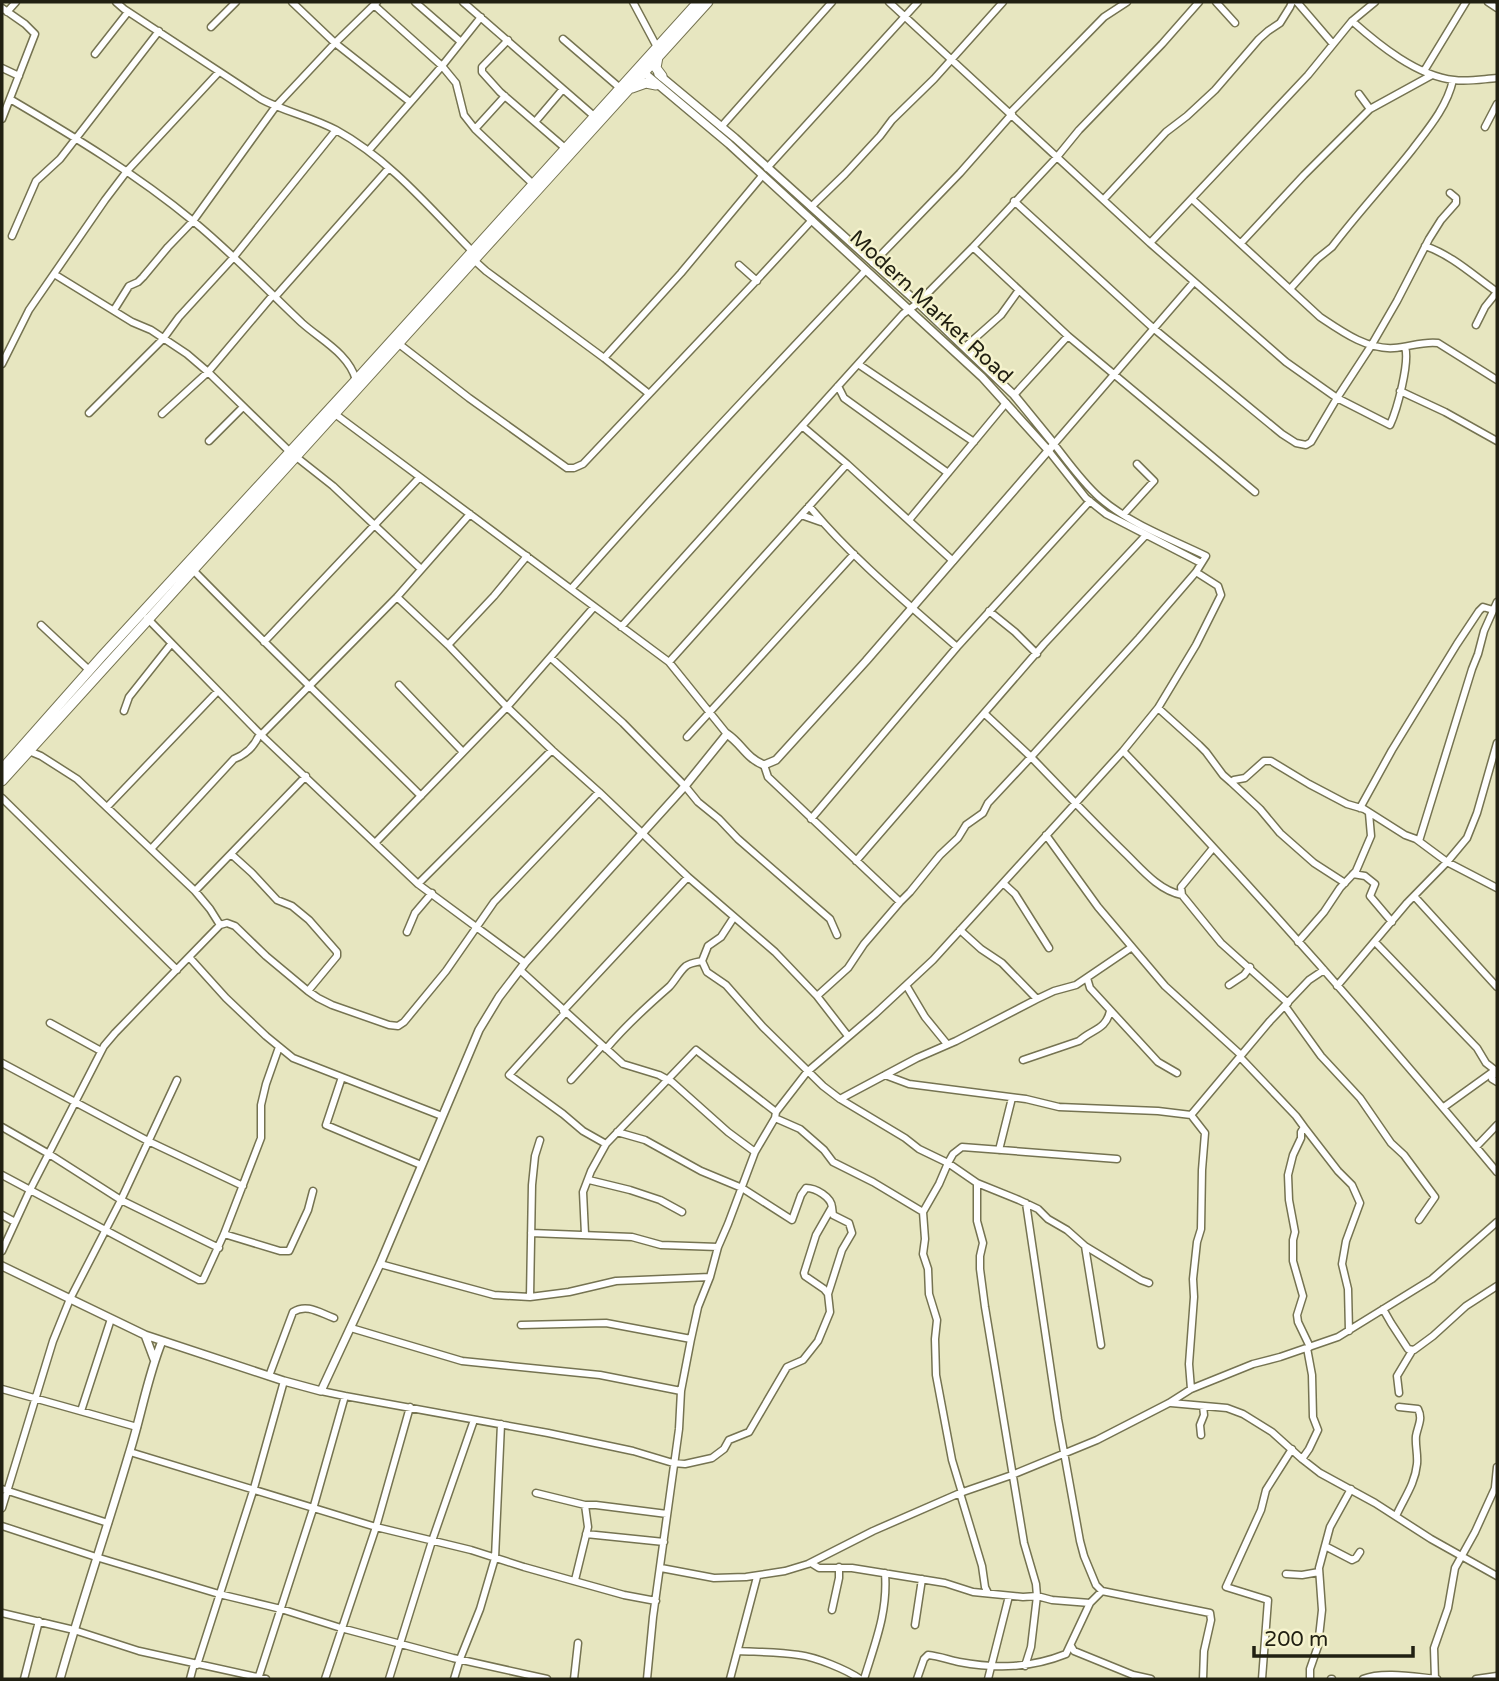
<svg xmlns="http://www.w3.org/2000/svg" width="1499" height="1681" font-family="'Varela Round',sans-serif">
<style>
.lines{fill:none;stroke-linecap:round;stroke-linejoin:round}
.minor-casing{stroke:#757351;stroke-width:9}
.tertiary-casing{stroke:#757351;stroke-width:10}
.primary-casing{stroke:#757351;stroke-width:11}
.minor{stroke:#fff;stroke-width:6}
.tertiary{stroke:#fff;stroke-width:7}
.primary{stroke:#fff;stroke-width:9}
.labels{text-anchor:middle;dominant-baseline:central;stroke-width:5;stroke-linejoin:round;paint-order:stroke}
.street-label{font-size:21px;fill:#212012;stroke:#f5f3cd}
</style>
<rect width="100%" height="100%" fill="#e7e6c0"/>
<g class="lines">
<g class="minor-casing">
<path id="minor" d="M116,2l8,7 137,90c24,13 51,18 75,31 53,29 94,78 136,121l3,10 11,10 118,87 44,35
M292,2l43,41 75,59
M415,2l46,40
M463,2l131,114
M633,2l24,45
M889,2l261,241 136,119 51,36 53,27c7,-15 20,-63 15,-78
M1216,2l19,21
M1297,2l36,42
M1488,2l9,6
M374,5l68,61 14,17 8,32 11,14 58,55
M2,8l23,16 10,10 -33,85
M7,12l9,-10
M1352,21c27,24 65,55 102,59 14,2 29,-1 43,-2
M211,27l25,-25
M563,39l57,49
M508,40l-26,27v5l18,20 65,56
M95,54l33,-42
M2,68l17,8
M1424,71l42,-69
M1359,94l11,15
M10,99c63,37 126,75 183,122 38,31 73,68 109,102 19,17 47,31 54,57
M1010,113l94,-96 23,-15
M535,122l28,-33
M721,127l111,-125
M1485,127l12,-23
M475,129l30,-33
M369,150l73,-84 39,-49
M767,168l151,-166
M1104,199l62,-67 21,-16 28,-26 44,-51 9,-8 12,-8 10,-16 2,-5
M1192,199l128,118c21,14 47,33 74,31 15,-1 29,-7 44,-5l59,37
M1014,201l139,127 129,106 14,9 10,2 5,-3 26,-44 34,-52 26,-45 32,-62 12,-19 15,-17v-5l-6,-5
M811,207l34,-33 35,-38 12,-16 42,-41 69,-77
M12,236l24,-55 24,-22 99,-128
M1150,243l158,-168 44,-54 23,-19
M1241,243l63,-68 66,-66 62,-34
M1425,246c27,9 49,30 72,46
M973,247l95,89 187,156
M873,263l87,-90 52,-59
M739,265l18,16
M54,274l78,48 19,8 36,24 21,18 82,80 43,34 88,83
M1290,289l27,-30 15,-12c25,-33 54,-64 80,-97 16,-21 35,-43 41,-70
M275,297l114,-129
M114,310l15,-24 9,-4 5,-5 25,-30 25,-26 83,-115 59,-63 42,-41
M1476,325l9,-18 12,-15
M399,344l70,54 98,70h7l9,-4 172,-182 57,-62
M965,347l36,-32 18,-25
M604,358l77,-85 81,-97
M2,364l27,-54 76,-110 22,-29 92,-99
M858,364l116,78
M838,386l6,12 104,75
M1400,391l45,21 52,29
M1014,395l54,-59
M89,413l74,-74 16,-22 54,-59 103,-128
M162,414l46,-42 65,-77
M335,414l334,248 58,72
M802,426l45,38 106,97
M209,441l34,-34
M1048,450l38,48 20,16 95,49
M809,506c42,51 99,98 148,141
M1124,514l30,-33 -17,-17
M801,515l20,7
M909,520l97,-117
M193,570c75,77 152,150 228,226
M571,589c96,-109 196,-214 295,-319
M397,597l51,48 59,62 45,43 47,42 89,85 87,75 42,44 31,40
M989,611l26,21 22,22
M147,618l114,117 157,149 107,79
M41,625l48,45
M621,627l282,-313 15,-11 55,-56 84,-90 22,-27 83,-86 37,-42
M264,642l155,-164
M448,645l46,-49 33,-40
M551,658l72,65 62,63 13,16 21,17 19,20 92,80 7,16
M669,662l178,-198
M399,685l64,67
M1158,708l41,37 7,7 17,23 8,7 3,-2 11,-2 19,-17h7l38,23 38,20 17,5 41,26 11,4 31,23 50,26
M124,711l5,-14 42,-53
M985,714l46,43 108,-119 57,-66 10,-16c-35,-17 -76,-32 -106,-58 -18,-16 -32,-36 -46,-54l140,-162
M261,735l136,-138 73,-83
M687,737l167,-183
M29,751l12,5 36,23 118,112
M1123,751c130,136 254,277 374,421
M764,765l4,12 132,125 10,-10 30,-37 18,-17 8,-13 17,-12 5,-10 43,-46c30,31 60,63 91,93 17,16 35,40 60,45
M1231,782l29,27 20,24 34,30 31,20
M2,798l175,172
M107,807l111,-116
M1360,808l32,-58 65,-106 22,-33 4,-4 10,3
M811,819l146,-172 133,-146
M1046,835l52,72 67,79 76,69
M1419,841l53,-172 6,-15 6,-23 13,-29
M375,843l132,-136 87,-100
M1213,848l-32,39 1,8 39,48 67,60
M151,849l83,-90c13,-5 21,-13 26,-26
M231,854l21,19 25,27 15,6 17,14 28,32v4l-29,35
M856,861l188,-217 102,-109
M1353,874l12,2 10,8 -5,12 22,26
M1003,883l12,11 34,54
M418,884l134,-134
M1414,896l83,91
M220,925l7,-2 8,3 31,30 42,35 10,7 14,7 57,20 9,1 6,-4 42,-51 48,-69 105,-110
M960,930l21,19 21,14 35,36
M407,932l8,-19 17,-20
M1298,942l26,-30 16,-24 16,-17 15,-35 -2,-23
M1375,942l102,106 9,15 9,7 -3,9 5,3
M189,957l37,41 40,38 27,22 149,58
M702,961l5,11 19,13 37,42 60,59 17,13 65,39 14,11 29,14 29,20 42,17 19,9 10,10 19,11 18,16 16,99
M520,970l103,94 36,11 13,7 56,50 27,20
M1087,978l3,10 68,74 19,11
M906,985l19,32 22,27
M1229,985l15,-10 6,-8
M1337,986l70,-83 40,-41 20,-24 10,-25 20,-70
M817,996l31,-28 16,-24 36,-42
M1285,1006l36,50 39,42 31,45 13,12 31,42 -16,23
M563,1011l125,-134
M565,1013l-56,62 54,39 20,17 23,13
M50,1023l51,28
M606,1049c19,-23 40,-42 63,-62 6,-6 10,-15 17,-21 4,-3 11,-4 16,-5l6,-15 13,-9 13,-20
M1240,1057l56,59 8,11 -3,5v6l-8,17 -5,20 1,25 6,32 -2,8v21l10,35 -6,19 1,7 12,25
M1023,1060l56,-19c13,-12 27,-11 31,-30
M2,1063l146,78 95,45
M885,1075l24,9 117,15 33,8 99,4 33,4 79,-94 39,-41 15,-10
M342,1077l-16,48 95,40
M571,1080l31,-34
M840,1099l77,-41 39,-17 81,-42 17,-8 22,-6 56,-38
M1444,1107l50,-36
M775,1118l25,11 24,21 9,12 40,20 50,30
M2,1127l47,27 72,46 98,48
M1304,1127l34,44 14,14 8,18 -14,38 -4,23 6,25 1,42
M1476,1147l21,-22
M999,1150l13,-52
M2,1175l197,105h4l21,-46 37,-96v-33l5,-21 13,-37
M589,1180l41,10 30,10 22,12
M977,1183v38l6,22 -3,13v13l5,38 39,236 12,41 1,12 -6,51 -6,19
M1026,1203l32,216 22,122 4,15 12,29 6,6 108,22 1,7 -7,31 -1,28
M2,1215l13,7
M531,1233l101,4 29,8 57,2
M224,1234l56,17h9l19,-41 5,-19
M585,1234l-2,-42 8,-21 15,-27 90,-94 80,62
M1085,1246l56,34 8,3
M2,1251l28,-61 74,-144 11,-13 105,-108 -10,-16 -15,-18 111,-115
M380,1264l114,31 36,2 39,-5 47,-11 94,-4
M828,1294l14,-44 10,-17 -3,-10 -16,-8 -1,-8
M530,1297l2,-112 3,-29 5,-16
M1383,1309l8,14 17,26 6,1 19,-14 33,-30 31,-20
M521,1325l85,-2 85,16
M351,1328l111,33 138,14 81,16
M269,1376l24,-64c14,-9 27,1 41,6
M2,1389l135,38
M1191,1389l-2,-25 5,-67 -1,-18 4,-37 4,-13 1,-59 3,-37 -14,-18
M321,1391l24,5 203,37 85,18 40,12 12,1 27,-6 12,-9 5,-9 20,-8 38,-65 16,-7 15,-19 12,-29 -2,-18 -4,-5 -19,-13 -1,-3 12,-38 16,-28c-1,-10 -16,-19 -26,-19l-5,7 -9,25 -50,-32 -41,-17 -56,-31 -28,-8
M1399,1393l-2,-17 15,-25
M1171,1403l56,5 16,6 29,18 30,27 18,14 55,30 56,36 66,37
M81,1411l30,-92
M1201,1435l-1,-10 4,-10 -1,-9
M130,1452l246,75 95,23 53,17 100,28 32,6
M1302,1459l7,-10 9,-19 -5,-13 -1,-42 -5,-27
M2,1489l106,34
M1496,1489l-1,-2 2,-20
M536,1493l49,12h11l71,9
M960,1493l22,73 3,21 3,6
M962,1493l-10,-33 -16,-85 -1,-36 2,-19 -8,-26 -1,-25 -5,-15 2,-15 -2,-27 16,-28 9,-21 5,-9 9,-7 155,12
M2,1508l51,-167 17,-42 51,-99 56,-120
M1396,1516c8,-18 19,-32 21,-52 1,-10 -2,-19 -1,-28 2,-11 7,-17 2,-27l-19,-2
M2,1526l94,31 123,37 62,15 60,19 112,30 94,21
M586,1534l78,8
M1325,1546l27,14 4,-2 4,-6
M811,1563l8,5h33l93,15 28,9 50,5 14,-1 15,4 38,3
M661,1568l53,10 32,-1 39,-6 23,-7 65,-33 87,-38 52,-18 85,-35 72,-37 22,-14 62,-25 27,-7 58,-20 94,-58 65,-57
M1286,1574l16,1 17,-3
M575,1580l13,-53 -3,-22
M832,1610l7,-32v-11
M2,1613l72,17 65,21 127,28
M915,1625l7,-46
M1071,1646l3,5 59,24 18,4
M739,1651c20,1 40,1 60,4 17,2 48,15 61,24
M197,1665l57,-177 30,-107
M24,1679l15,-58
M190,1679l4,-15
M258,1679l55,-170 32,-113
M325,1679l51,-152 34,-120
M389,1679l43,-138 42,-121
M454,1679l6,-20 20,-50 15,-51 6,-134
M574,1679l4,-36
M647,1679l6,-62 26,-188 2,-38 10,-52 7,-32 12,-30 8,-30 10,-23 27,-72 20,-34 1,-6 31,-40 68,-58 58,-54 190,-209 35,-43 38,-63 25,-50 -3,-9 -22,-14
M730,1679l27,-102
M864,1679c11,-36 24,-67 21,-106
M917,1679l7,-20 4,-4c11,1 21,5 31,7 38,7 72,6 107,-8l24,-51 12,-12
M988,1679l21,-83
M1262,1679l6,-79 -42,-13 35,-77 5,-20 26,-41
M1310,1679v-10l8,-23 4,-36 -3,-42 11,-41 21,-38
M1331,1679h1
M1363,1679c20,-8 52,-2 74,0
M1435,1679l-1,-31 14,-40 7,-40 20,-36 20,-44
M1476,1679l21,-3"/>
</g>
<g class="tertiary-casing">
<path id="tertiary" d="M642,71l87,73 253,233 66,73
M2,1266l143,69 139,46 37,10 59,-127 99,-234 20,-33 26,-34 160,-177 42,-52c15,10 19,24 37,31l12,-5 90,-99 188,-217 -40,-49 -96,-92 -183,-165 -77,-64
M145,1335l9,24
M60,1679c21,-75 47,-150 69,-225 12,-37 18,-76 33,-113"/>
</g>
<g class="primary-casing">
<path id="primary" d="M658,57l-2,11 6,8
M632,88l14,-5 10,2
M2,769l100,-113 254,-276 342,-378
M2,781l706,-779"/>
</g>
<use href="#minor" class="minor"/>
<use href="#tertiary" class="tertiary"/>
<use href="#primary" class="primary"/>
</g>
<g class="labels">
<g class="street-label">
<text transform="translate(931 307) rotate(43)">Modern Market Road</text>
</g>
</g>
<rect width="1499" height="1681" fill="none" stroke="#212012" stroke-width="7"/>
<path d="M1254 1646v10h159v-10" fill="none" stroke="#212012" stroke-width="3.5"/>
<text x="1264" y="1646" font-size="21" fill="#212012" stroke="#f5f3cd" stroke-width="5" paint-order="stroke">200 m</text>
</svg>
